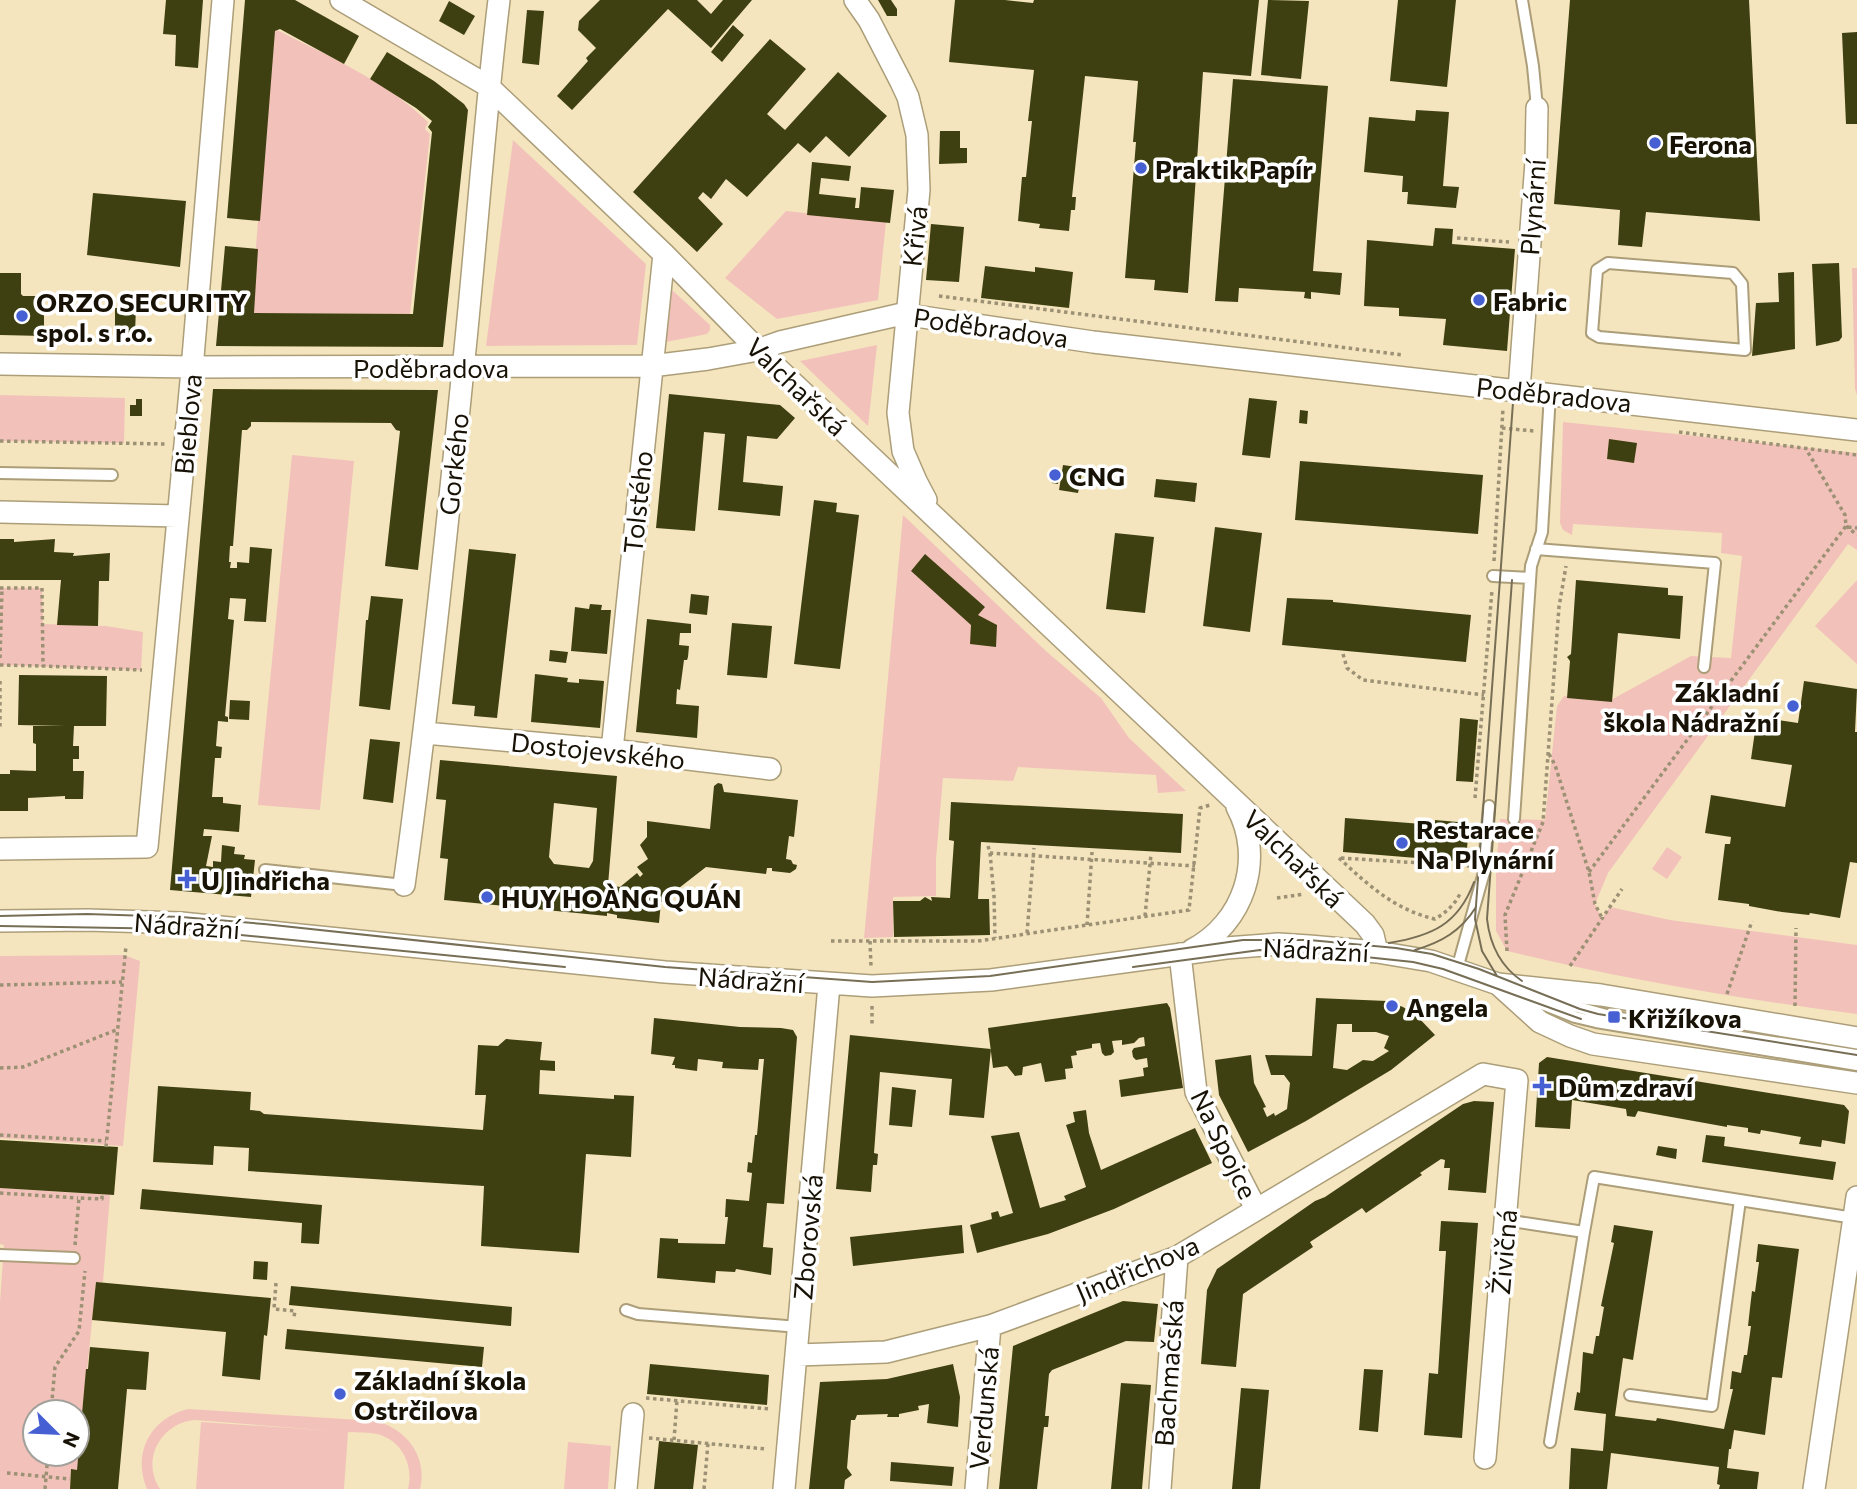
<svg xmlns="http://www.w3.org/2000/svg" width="1857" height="1489" font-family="Commissioner,sans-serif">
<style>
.green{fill:#f2c2ba;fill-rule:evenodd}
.building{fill:#3f4011;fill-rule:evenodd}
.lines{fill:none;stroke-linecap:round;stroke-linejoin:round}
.service-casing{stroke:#ac9e79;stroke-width:14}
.minor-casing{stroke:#ac9e79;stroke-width:24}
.path{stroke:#9c9175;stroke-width:3.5;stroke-dasharray:3.5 3.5;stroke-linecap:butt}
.service{stroke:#fff;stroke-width:10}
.minor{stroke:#fff;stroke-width:21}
.tram{stroke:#776e56;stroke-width:2}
.poi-dot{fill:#4660d3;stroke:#fff;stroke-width:2.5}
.labels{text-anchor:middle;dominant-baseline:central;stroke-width:7;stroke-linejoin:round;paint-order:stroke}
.poi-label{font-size:26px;font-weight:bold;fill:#171205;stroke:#fff;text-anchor:start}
.street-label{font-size:26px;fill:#171205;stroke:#fff}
</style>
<rect width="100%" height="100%" fill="#f4e5be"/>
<path class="green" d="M277,30c51,26 109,51 151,92l-3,7 5,5 -20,180 -156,-1 -3,-4 22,-277z
M513,140l133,124 -9,81 -151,1z
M786,211l100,11 -8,78 -101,19 -52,-41z
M1852,268h5v127l-2,-6z
M672,290l38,35v5l-3,4 -41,8z
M877,345l-9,81 -68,-65z
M0,395l125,3 -1,45 -124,-2z
M1563,422l294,31v97l-9,-6 -240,329 -13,31 7,14 8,-11 60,13 187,25v69c-117,-15 -235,-35 -350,-63l-11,-20v-61l4,-51 45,1 12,-114 7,-10 47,4 80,-44 40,2 11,-102 -21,-3 1,-20 -149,-9 -1,11 -9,-5 -3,-7z
M292,455l62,6 -34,349 -62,-5z
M903,515l144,137 54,46 28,40 57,53 -28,2 -2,-18 -138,-8 -5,14 -70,-3 -7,81v37l-43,1v40l-29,1z
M1857,580v84l-42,-38z
M0,588h42l1,36 63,2 37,6 -2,38 -141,-5z
M1667,847l15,10 -15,22 -15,-10z
M124,955l16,6 -17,185 -123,-8v-182z
M0,1188l110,7 -7,87h-7l-19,188h-6l-1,19h-70v-187l4,-57 -4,-1zM35,1412h42v42h-42z
M188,1409l188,12c30,8 52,35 44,68h-12c6,-23 -6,-49 -31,-55 -9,-2 -19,-1 -29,-2l-4,57h-148l5,-67 134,9 -141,-11c-34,4 -53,40 -34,69h-13c-15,-35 3,-71 41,-80z
M568,1442l43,4 -3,43h-44z"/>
<path class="building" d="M166,0h37l-5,68 -23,-2 1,-31 -13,-1z
M245,0h50l64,36 -15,28 -64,-35 -5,2 -15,190 -33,-3z
M600,0h97l14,14 12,-14h29l-41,48 -43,-39 -96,101 -15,-14 31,-35 -2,-3 10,-10 -18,-18 1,-9z
M878,0h13l6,9v7h-10z
M955,0h50l28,3 1,-3h225l-8,76 -48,-4 -15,221 -34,-3 1,-10 -30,-2 11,-136h-3l5,-61 -53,-5 -13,121h4l-1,13h-4l-2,21 -30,-3 1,-4 -22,-3 4,-44h4l6,-56h-4l6,-51 -85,-8z
M1268,0l41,1 -8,78 -40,-4z
M1398,0h58l-9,87 -57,-6z
M1570,0h179l11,221 -114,-9 -4,35 -24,-2 2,-35 -66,-6z
M449,1l26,15 -11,19 -25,-14z
M527,10l17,1 -5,54 -17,-2z
M733,25l11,10 -22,27 -11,-10z
M1857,32v92h-11l-4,-91z
M770,39l36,30 -39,45 18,16 53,-58 49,44 -38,41 -23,-21 -16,17 -12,-10 -51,54 -21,-18 -15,20 -8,-7 -5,6 25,26 -26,28 -64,-60z
M387,52l47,29 30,23 4,6 -25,237 -227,-1 9,-100 33,3 -4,64 159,1 19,-182 -4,-5 4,-6 -16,-13 -46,-29z
M1233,79l95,7 -15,185 29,2 -2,22 -29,-3v7l-7,-1 1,-6 -66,-4 -1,14 -23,-1z
M1416,110l33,2 -6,74 16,1 -3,21 -49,-4 1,-12h-6l1,-16 -39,-4 5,-55 46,4z
M940,131h20v17h7v15l-28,1z
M812,162l39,4 -2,15 -28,-3 -2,16 37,4 -1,10h4l2,-21 33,3 -4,33 -83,-8z
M93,193l93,8 -6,66 -93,-12z
M931,224l33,3 -5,55 -33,-2z
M1435,228l18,1 -1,15 63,5 -8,102 -64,-6 3,-26 -47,-3v-8l-35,-2 3,-66 66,6z
M1839,263l3,74 -3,4 -23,5 -4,-82z
M985,266l50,6v-5l38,5 -4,36 -88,-10z
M1794,272l1,77 -43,7 4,-53 23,-1 -1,-29z
M0,273h21v21l2,2h21v40l-44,-1z
M115,308h21l-1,25 -20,-1z
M213,389l225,1 -20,180 -33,-4 15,-135 -4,-1 -5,-7 -140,-1v4l-4,4h-5l-9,116h-3l-1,16h2l-1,6h7v-6l12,1 1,-16 22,2 -6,73 -22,-1 2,-22 -16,-1 -2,21 6,1 -9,96 3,1v5l-10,-1 -2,25 6,1 -1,11h-6l-3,39h11v6l18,2 -2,27 -35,-3 -1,7h9l-6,30 7,1v-6l8,1 1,-17 13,2 -1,7 11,1 -1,4 11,1 -4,37 -81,-7z
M669,394l111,11 15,13 -18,21 -30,-3 -4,46 40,4 -3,30 -62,-6 7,-76 -21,-2 -9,99 -39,-3z
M1249,398l28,3 -7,57 -28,-3z
M136,399h6v17h-12v-11h6z
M1300,410l8,1 -1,13 -8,-1z
M1609,439l28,4 -3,20 -27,-4z
M1300,461l183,14 -5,59 -183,-14z
M1063,465l20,3 -5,25 -19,-3z
M1053,475l6,1 -1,8 -6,-1z
M1156,479l41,4 -2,19 -41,-5z
M814,500l23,3 -1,9 23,3 -19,154 -46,-5z
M1215,527l47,6 -12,99 -47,-6z
M1115,533l39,4 -9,76 -39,-4z
M0,539h14v3l41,-3 -1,13 20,1 -1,3 37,-3 -1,28h-10l-1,45 -41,-1 4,-45h-61z
M469,549l47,5 -19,164 -23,-2 1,-10 -23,-2z
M925,554l60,53 -7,8 19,10 -1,22 -26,-3 1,-19 -60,-54z
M1576,580l92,8v7l15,1 -3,43 -62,-6 -6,69 -45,-4 3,-37 -3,-4 4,-3z
M691,594l18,2 -2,19 -18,-2z
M371,596l32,3 -13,111 -31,-4 7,-86h2z
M1287,598l46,2v2l138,13 -5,47 -184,-17z
M590,604l12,1 -1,5h10l-4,44 -36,-3 4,-44 14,2z
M647,619l44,5v9h-11l-1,12 10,1 -1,11 -1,3h-3l-4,30 -3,-1 -1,15 23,2 -2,32 -61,-6z
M732,623l40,3 -5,52 -40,-3z
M550,650l18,2 -2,11 -17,-2z
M535,674l33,4 -1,4 12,1v-4l25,2 -4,47 -69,-6z
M19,675l88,1 -1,50h-32l-1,20h6v13h-6v12h11l-1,28h-18v-3l-37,2v13h-28v-37h10v-4l26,1v-27l-3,-1v-17h32l-47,-1z
M1804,681l53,8 -2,43h2v131l-7,-1 -10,56 -30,-5 -1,2 -27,-3 -33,-6v-2l-31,-4 7,-56h5l1,-7 -26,-4 6,-38 74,12 7,-42 -41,-6 6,-42 41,6z
M230,700l20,1 -1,19 -20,-1z
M1460,718l18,2 -5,62 -17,-1z
M370,739l30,3 -7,61 -30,-4z
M440,760l177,16 -9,109 12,2 17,-14 3,4 3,-3 -6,-7 11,-8 -8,-14 7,-8v-16l63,8 4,-43 4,-3 4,1 2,8 74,8 -4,37 -5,-1 -3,23 5,1 2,4 4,1 -1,4 -6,4 -18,-2v-3h-5l-1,6 -60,-7 -45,35 -2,21 -42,-5v-3l-10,-2v3l-163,-16 4,-41 -8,-1 6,-58 -10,-1zM554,803l43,5 -4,53 -4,7 -35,-4 -5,-7z
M951,802l232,12 -2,39 -200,-11 -3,57h11l1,36 -96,2 -1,-36h27l5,-4 7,4 -1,-4 19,1 4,-57 -5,-1z
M1345,818l90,7v-5l34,3 -3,39 -123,-10z
M1316,998l71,3 16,6 14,9 18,19 -44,35 -85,51 -58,31 -29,-57 -4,-35 36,-5 3,28 12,24 -3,1 4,9 7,-4 1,3 12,-7 3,-26 -6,-8h-13l-6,-20 47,1zM1337,1024h15v8h24l13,4 -5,12 5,3 -16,10 -10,-1 -16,10 -14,-2z
M1167,1003l3,5 13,80 -62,9 -2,-17 25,-4 -1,-8 5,-1 -1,-9 -11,2 -3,-3 -1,-6 2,-3 11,-2 -1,-9 -5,1 -5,5 -12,2v-5l-10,1 2,11 -3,3 -6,1 -3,-3 -2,-10 -8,1v4l-16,3 1,4 -6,1 2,12 -8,1 1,10 -21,3 -4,-19 -18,4 -1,8 -7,1 -8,-10 -14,2 -5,-40z
M654,1018l86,9 41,1 12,2 4,7 -13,167 -17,-1 -4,44 10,1 -2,27 -35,-6 -1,3 -19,-1 -1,12 -58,-5 3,-40 18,1v4l47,1 3,-27h-3l1,-18 23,2 3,-28 -5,-1 1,-10 4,1 3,-28h2l7,-76h-5l-1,11 -36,-2 1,-6 -25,-3 -1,12 -22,-3v-3h-3l3,-8 -24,-3z
M850,1035l141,14 -7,69 -35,-3 3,-36 -72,-7 -6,81 4,1 -1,11h-4l-2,27 -35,-3z
M506,1039l36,3 -2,18 15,1v10l-15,-1 -1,24 75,5v-4l20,1 -3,61 -45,-3 -7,99 -98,-7 3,-60 -236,-15 1,-23 -35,-2 -1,19 -60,-3 5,-76 93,6 -1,18 10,1 4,3 219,16 3,-35h-11l3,-50 20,1z
M1547,1057l297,48 5,6 -4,33 -23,-4 -1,7 -22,-3 2,-7 -40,-7 -1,4 -12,-2v-4l-21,-3v2l-89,-16 -3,6 -8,-1 -1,-7 -54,-9 -2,29 -35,-2 4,-64z
M892,1087l24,3 -4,37 -23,-2z
M1474,1101l20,1 -8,91 -38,-3 2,-22h-6l1,-8 -4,-1 -21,14 2,2 -56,38 -4,-5 -52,34 3,5 -70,47 -7,73 -35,-3 6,-74 10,-21 98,-68 10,-4 138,-93z
M1086,1110l3,23 12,37 94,-42 17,35 -98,46 -66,25 -71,19 -7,-28 22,-6 -1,-6 7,-2 2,6 13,-4 -22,-77 28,-4 21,76 26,-8 -2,-4 22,-9 -20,-62 9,-3 -2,-10z
M1706,1135l19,2 -1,9 112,16 -3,18 -131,-18z
M0,1140l118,7 -4,48 -114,-7z
M1658,1146l19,3 -1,10 -20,-4z
M142,1189l180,16 -3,39 -18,-1 1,-20 -162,-14z
M1441,1221l37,2 -16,215 -38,-3 5,-62 9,1 8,-123h-7z
M962,1225l2,28 -111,13 -3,-29z
M1614,1225l39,6 -20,129 -10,-2 -8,58 41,5 1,-3 67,11 9,-40h-3l2,-18 9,2 3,-18h3l4,-29h-3l2,-18 2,-17 3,1 4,-30h-3l2,-18 41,5 -17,129 -10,-1 -7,58 -31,-5 -3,19h-2l-2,19 32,4 -2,17h-38l1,-4 -3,-1 2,-17 -108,-14 -4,36h-38l2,-41 32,3 3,-37 -32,-4 3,-18 3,1 3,-41 10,2 3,-18h3l5,-29 -3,-1 13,-63 -3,-1z
M254,1261l14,1 -1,18 -14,-1z
M96,1282l175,16 -4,38 -3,-1 -4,45 -38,-4 4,-44 -134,-12z
M291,1286l221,21 -1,19 -222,-21z
M1123,1301l35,3 -4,38 -28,-1 -74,29 -3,4 -4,42h4l-1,11h-4l-7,62h-38l14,-143z
M287,1329l197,18 -2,20 -197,-18z
M90,1347l59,5 -3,38 -19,-1 -9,100h-48l1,-20 6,1 9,-101h2z
M650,1364l119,11 -2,30 -120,-11z
M953,1364l7,33 -2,30 -31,-4 2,-19 -11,2 1,4 -20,4v3h-12l1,-3 -31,1 -2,5h-4l-4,48 5,7 -7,5 -1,9h-35l11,-107 67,-3z
M1364,1369l19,1 -5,62 -19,-2z
M1121,1383l30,2 -9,104h-31z
M1241,1388l28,2 -9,99h-28z
M659,1441l39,4 -5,44h-39z
M891,1462l63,5 -2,19 -62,-5z"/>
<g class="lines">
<g class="service-casing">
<path id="service" d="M1522,0l11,66 4,42
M1608,263l125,10 9,11 3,66 -146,-13 -7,-4 5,-63z
M0,473l112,2
M1536,549l179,14 -11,104
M1493,576l37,2
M1514,819l17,-253 11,-34 8,-139
M265,870l139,15
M1457,969l26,-93 6,-70
M1519,995l56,22 21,5 261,43
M1541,997l73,20 243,38
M1505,1220l79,12 -34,210
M1584,1232l10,-55 260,41
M0,1255l74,3
M626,1310l12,4 161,13
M1630,1395l82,11 28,-206"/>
</g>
<g class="minor-casing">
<path id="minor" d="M341,0l147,86 176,168 94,96 607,574 8,11 4,17
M855,0l14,20 32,62 7,15 9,38 2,55 -21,223 5,38 13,30 10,19
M0,364l192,3 459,-1 57,-7 50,-9 22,-8 122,-28 191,28 764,88
M1519,390l17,-228 1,-54
M0,512l178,4
M425,733l187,17 158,19
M612,750l52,-496
M0,849l147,-2 44,-466 32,-381
M404,885c24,-172 42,-344 59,-516 13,-123 21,-246 36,-369
M0,921l88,-1 93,3 484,49 207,14 119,-6 235,-32 52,-4 31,2 68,6 54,9 67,23 103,11 256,43
M1192,950c52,-27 73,-91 45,-143
M1180,954l16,138 60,117
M1498,984l42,38 30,14 23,8 264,39
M797,1355l89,-3 104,-26 187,-69 306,-183 34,6 -32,378
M626,1489l7,-75
M784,1489l45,-504
M976,1489l14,-163
M1160,1489l17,-232
M1814,1489l43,-292"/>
</g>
<path class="path" d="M1457,238l52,4
M939,296l464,59
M1502,428l32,3
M1679,432l178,23
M0,441l166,3
M1846,526l11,9
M1848,527l9,1
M1494,561l9,-153
M0,588h42l1,78 99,4
M1343,654l4,14 16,12 121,15
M0,658l2,-70
M0,665l43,1
M0,681v47
M1549,754l6,11 34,107 6,32 7,14
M1475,798l17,-208
M988,846l2,7 205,13
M990,853l4,43 1,42
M1339,858c29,27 56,52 96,61 12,-7 20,-15 26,-27
M1341,858l128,8
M1589,872l257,-346 -1,-11 -39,-66
M1277,898l27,-4
M1145,916l6,-62
M1087,925l5,-73
M1027,933l7,-85
M831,941h147l211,-31 11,-102 10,-3
M870,941l1,26
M1507,951l-2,-36 38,-93 16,-215 7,-41
M1570,966l52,-77
M0,985l122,-3
M1727,994l25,-73
M872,1006v18
M1795,1006l1,-78
M0,1068l23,-1 93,-37
M0,1135l106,6
M106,1147l20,-201
M0,1193l78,5
M75,1245l4,-47 23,1v-5
M276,1283l-2,26 21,2 -1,6
M646,1398l124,11
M51,1412l4,-45 24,-36 6,-60
M649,1438l117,11
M674,1440l3,-40
M7,1473l63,6
M45,1489l3,-35
M704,1489l4,-46"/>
<use href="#service" class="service"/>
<use href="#minor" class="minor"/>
<path class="tram" d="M1512,580l-25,339c3,26 13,47 35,62
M0,916l87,-2 94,3 83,7 401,43 207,15 118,-6 253,-36h66l87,8 36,6 47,15 101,40 18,5 259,41
M0,926l180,3 385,38
M1389,943c42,-7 69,-18 85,-61
M1415,950c27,-8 46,-19 61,-43
M1133,967l127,-17 96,6 57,6 30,7 138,50
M1497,976l-15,-25 -7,-32 39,-530"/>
</g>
<g class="poi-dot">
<circle cx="1655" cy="143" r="7"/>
<circle cx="1141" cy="168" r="7"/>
<circle cx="1479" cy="300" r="7"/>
<circle cx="22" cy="316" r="7"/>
<circle cx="1055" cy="475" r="7"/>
<circle cx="1793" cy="706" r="7"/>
<circle cx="1402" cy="843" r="7"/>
<path d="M183.5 868.5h7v7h7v7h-7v7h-7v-7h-7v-7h7z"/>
<circle cx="487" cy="897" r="7"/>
<circle cx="1392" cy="1006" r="7"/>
<rect x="1607" y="1010" width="14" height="14" rx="3.5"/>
<path d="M1538.5 1075.5h7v7h7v7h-7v7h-7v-7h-7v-7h7z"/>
<circle cx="340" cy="1394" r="7"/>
</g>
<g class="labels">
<g class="poi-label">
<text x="1669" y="143">Ferona</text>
<text x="1155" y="168">Praktik Papír</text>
<text x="1493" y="300">Fabric</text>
<text x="36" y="301">ORZO SECURITY<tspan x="36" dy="30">spol. s r.o.</tspan></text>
<text x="1069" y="475">CNG</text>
<text x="1779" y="691" text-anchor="end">Základní<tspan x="1779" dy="30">škola Nádražní</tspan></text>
<text x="1416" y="828">Restarace<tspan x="1416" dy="30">Na Plynární</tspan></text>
<text x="201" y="879">U Jindřicha</text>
<text x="501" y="897">HUY HOÀNG QUÁN</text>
<text x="1406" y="1006">Angela</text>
<text x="1628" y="1017">Křižíkova</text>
<text x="1558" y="1086">Dům zdraví</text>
<text x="354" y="1379">Základní škola<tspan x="354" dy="30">Ostrčilova</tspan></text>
</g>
<g class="street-label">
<text transform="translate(1532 207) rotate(-86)">Plynární</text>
<text transform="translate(914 236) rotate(-84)">Křivá</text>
<text transform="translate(991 327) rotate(8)">Poděbradova</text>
<text x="431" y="367">Poděbradova</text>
<text transform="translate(797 386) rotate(44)">Valchařská</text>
<text transform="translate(1554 394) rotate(6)">Poděbradova</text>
<text transform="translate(187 424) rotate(-85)">Bieblova</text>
<text transform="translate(453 464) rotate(-84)">Gorkého</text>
<text transform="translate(637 502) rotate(-84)">Tolstého</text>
<text transform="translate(598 750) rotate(6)">Dostojevského</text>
<text transform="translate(1294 858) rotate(44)">Valchařská</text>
<text transform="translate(187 925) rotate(4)">Nádražní</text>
<text transform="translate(1316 949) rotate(3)">Nádražní</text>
<text transform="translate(751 979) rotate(4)">Nádražní</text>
<text transform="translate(1225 1144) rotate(64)">Na Spojce</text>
<text transform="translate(807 1237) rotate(-85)">Zborovská</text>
<text transform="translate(1503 1252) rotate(-85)">Živičná</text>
<text transform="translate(1137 1268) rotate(-23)">Jindřichova</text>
<text transform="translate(1168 1373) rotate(-86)">Bachmačská</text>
<text transform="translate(983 1408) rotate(-85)">Verdunská</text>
</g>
</g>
<g transform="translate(56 1433) rotate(114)"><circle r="33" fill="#ffffff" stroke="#a2a09b" stroke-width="2"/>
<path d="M0-5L12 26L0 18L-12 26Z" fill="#4660d3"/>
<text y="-10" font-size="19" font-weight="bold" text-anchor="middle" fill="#171205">N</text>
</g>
</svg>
